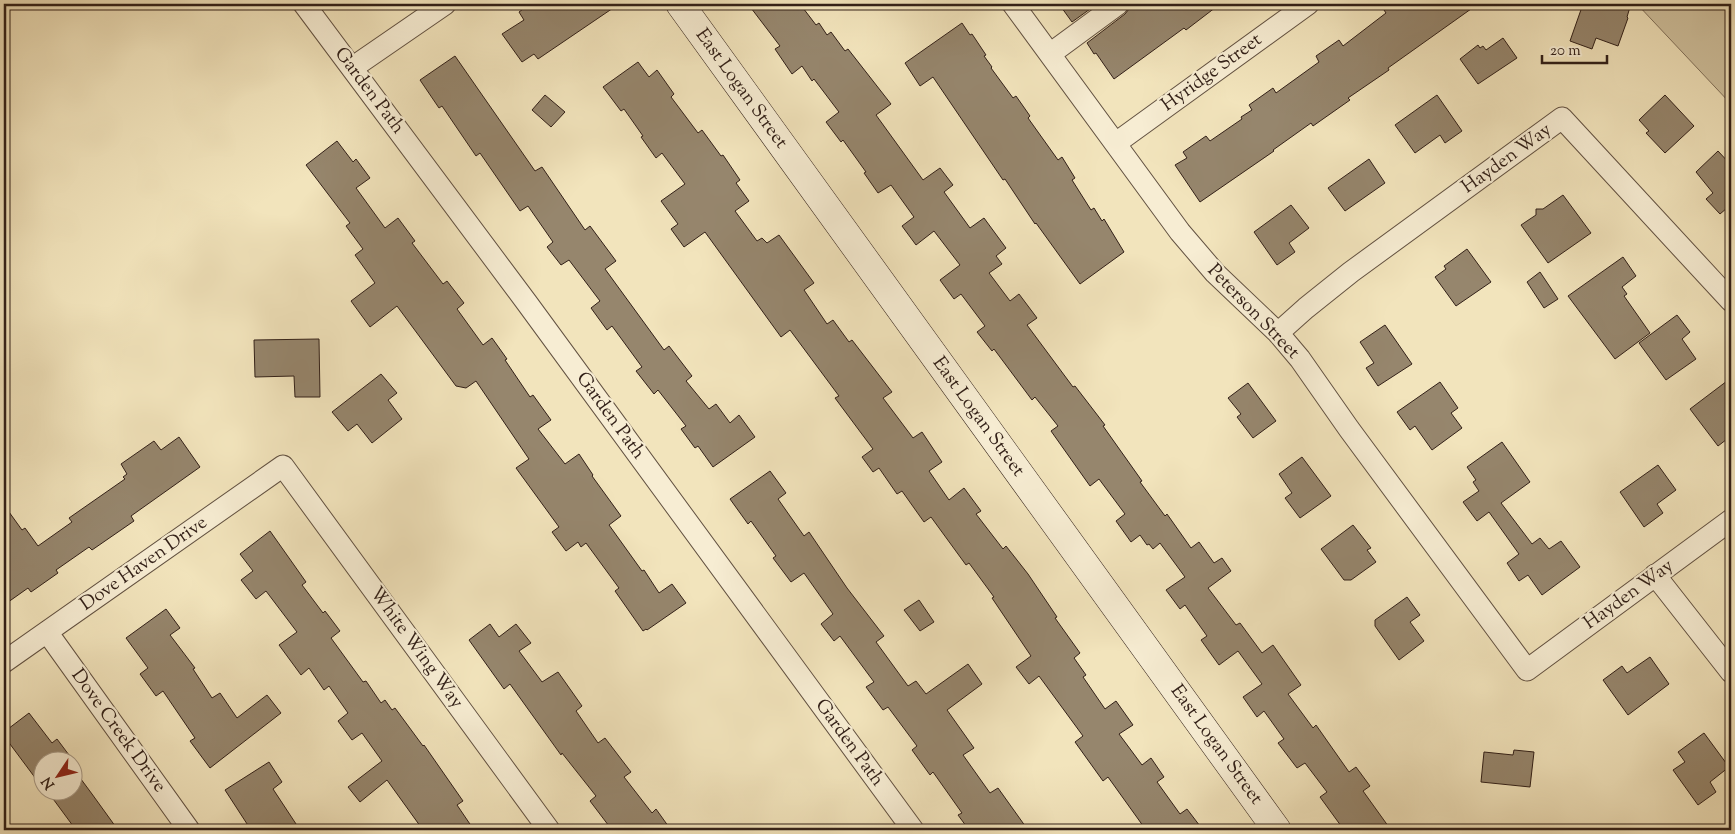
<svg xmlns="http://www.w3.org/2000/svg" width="1735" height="834" font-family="'Sorts Mill Goudy',serif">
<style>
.green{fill:#d1c3a0;stroke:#82725c}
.building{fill:#96866d;stroke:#322018}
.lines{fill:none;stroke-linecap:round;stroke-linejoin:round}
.street-casing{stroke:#625141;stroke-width:23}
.secondary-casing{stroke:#322018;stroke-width:29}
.street{stroke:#f7edd3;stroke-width:21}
.secondary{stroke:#f7edd3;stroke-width:28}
.labels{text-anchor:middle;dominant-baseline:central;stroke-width:4.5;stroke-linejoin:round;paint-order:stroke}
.street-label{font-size:19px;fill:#322018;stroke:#f7edd3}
</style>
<rect width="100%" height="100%" fill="#f2e4bc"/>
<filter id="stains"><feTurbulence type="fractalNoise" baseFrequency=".004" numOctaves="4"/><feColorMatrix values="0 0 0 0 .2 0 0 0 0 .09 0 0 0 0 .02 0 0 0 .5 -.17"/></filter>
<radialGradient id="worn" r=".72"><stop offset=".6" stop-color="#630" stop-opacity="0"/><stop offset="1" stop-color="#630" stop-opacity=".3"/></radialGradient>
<path class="green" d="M1637,4h94v100z"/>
<path class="building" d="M530,4h89l-81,55 -4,-5 -12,8 -20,-28 22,-14 -5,-8z
M748,4h52l16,21 3,-2 8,12 4,-3 14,19 3,-2 43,55 -15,11 47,65 17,-12 13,17 -9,7 26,36 14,-10 22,30 -10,8 6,8 -13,9 21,28 9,-7 18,24 -10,7 46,62 2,-1 30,39 -2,1 39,55 -2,1 25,34 2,-2 24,34 8,-6 15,21 8,-5 9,13 -23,17 28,37 4,-2 22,30 11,-8 28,40 -13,9 25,34 3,-3 33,47 7,-5 14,19 -7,5 28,39h-47l-24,-33 7,-5 -22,-29 -8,5 -19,-25 6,-4 -20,-28 -7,6 -14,-20 19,-13 -24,-33 -19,14 -18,-25 6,-4 -22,-31 -5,4 -14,-19 19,-13 -25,-34 -7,6 -4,-5 -2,1 -7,-10 -9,7 -15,-21 9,-7 -26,-35 -9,7 -39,-55 7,-5 -23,-29 -3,3 -38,-51 -2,2 -15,-19 8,-6 -24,-32 -7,5 -14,-19 20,-15 -26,-34 -18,14 -14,-19 12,-9 -23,-32 -13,8 -14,-20 2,-1 -23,-32 -2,2 -15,-20 13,-10 -25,-33 -2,2 -10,-15 -10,8 -17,-25 5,-3z
M1059,4h38l-25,18z
M1130,4h90l-34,26 -2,-2 -70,51 -18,-26 -2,1 -7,-11 38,-29 4,-5z
M1380,4h98l-90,64 1,2 -41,28 2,2 -37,26 -2,-3 -38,27 1,1 -74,51 -25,-37 12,-7 -4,-6 23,-16 4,5 32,-22 -1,-2 11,-7 -3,-5 24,-17 3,5 43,-31 -3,-6 23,-16 4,6 43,-33z
M1583,4h8l14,5 1,-5h13l11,3 -3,10 1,1 -10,28 -22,-8 -4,11 -22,-8z
M962,23l8,12 2,-1 14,21 -2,1 8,11 -1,1 22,30 3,-2 14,20 -2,2 30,42 4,-3 13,21 -3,2 19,30 3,-2 8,13 2,-2 20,33 -44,32 -44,-61 -1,1 -30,-45 -2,1 -70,-103 -13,9 -15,-23z
M1503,38l14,20 -39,26 -18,-25 18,-14 2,3 3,-2 3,4z
M455,56l80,115 7,-4 43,63 5,-4 26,35 -11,8 59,81 5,-4 23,30 -6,5 23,28 7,-5 14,19 9,-8 16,22 -42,30 -15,-21 -3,2 -14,-19 5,-3 -28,-36 -4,4 -18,-23 6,-4 -30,-41 -5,4 -16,-22 9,-7 -31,-41 -8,5 -14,-18 6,-5 -25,-36 -8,5 -40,-58 -4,3 -34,-50 -3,2 -19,-28z
M638,62l11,15 8,-7 17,24 -3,3 27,36 4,-3 19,26 2,-1 17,25 -4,3 13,18 -14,10 22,30 5,-3 5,5 12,-8 35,48 -10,7 23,34 6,-4 16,22 3,-2 40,52 -9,6 30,40 9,-6 20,30 -13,9 20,29 15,-12 17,23 -5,3 27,35 3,-3 22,28 29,43 -2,1 25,35 -6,5 12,17 -3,2 22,32 11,-8 17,24 -14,9 23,31 9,-7 13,19 -7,5 23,32 7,-5 16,21h-57l-38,-53 -5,4 -28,-39 8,-6 -44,-60 -10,8 -13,-17 15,-11 -39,-58 2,-1 -25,-34 -3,2 -35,-48 -7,5 -22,-31 -5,3 -18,-26 -6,4 -11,-15 11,-8 -38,-51 4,-2 -49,-66 -9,7 -76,-105 -21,15 -13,-18 7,-5 -17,-23 24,-17 -23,-31 -6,5 -15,-21 2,-1 -19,-27 -3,2 -18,-24z
M545,95l20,17 -14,15 -19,-17z
M1437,95l25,36 -17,12 -5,-8 -25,18 -20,-28z
M1665,95l29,31 -29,27 -19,-20 3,-2 -10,-11z
M337,141l16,21 3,-3 14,19 -14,10 29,40 13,-10 17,23 -3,2 31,41 4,-3 17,22 -7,6 26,36 9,-7 15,21 -2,1 25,37 3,-2 18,25 -13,9 27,35 14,-10 14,21 -1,1 29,40 -12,9 33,46 2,-1 15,23 13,-9 14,19 -39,27 -1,-1 -3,2 -28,-40 4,-3 -33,-45 -5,4 -3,-5 -12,9 -14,-19 7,-5 -43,-59 13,-9 -53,-78 -10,7 -10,-2 -59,-80 -27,21 -19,-26 24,-18 -20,-28 8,-6 -17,-23 4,-3 -44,-58z
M1718,151l13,14v47l-4,-4 -7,6 -14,-15 7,-6 -17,-21z
M1369,159l16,24 -40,28 -17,-23z
M1563,195l28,38 -43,30 -27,-38 15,-10v-6h7z
M1291,205l18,23 -20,15 6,9 -18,13 -23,-33z
M1467,249l24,33 -35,24 -21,-29 11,-8 -2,-3z
M1623,257l13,19 -14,11 5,7 -3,2 26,37 -35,26 -47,-63z
M1540,272l18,27 -14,9 -17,-26z
M1677,315l13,17 -8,7 14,20 -30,21 -27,-37z
M1385,325l27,39 -34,22 -12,-18 8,-5 -14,-21z
M319,339l1,58h-25l-1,-21 -39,1 -1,-37z
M381,374l16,19 -9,7 14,19 -30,24 -15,-19 -9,7 -16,-19z
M1731,378v58l-13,10 -28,-37z
M1440,382l18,26 -7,5 11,15 -30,22 -17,-24 -5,4 -13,-18z
M1248,383l28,38 -23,17 -16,-21 4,-3 -13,-16z
M179,437l21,30 -69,49 3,5 -42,29 -3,-3 -33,23 2,3 -27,19 -3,-4 -24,17v-100l18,25 3,-2 13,18 34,-24 -3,-4 56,-39 -2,-2 4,-3 -6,-10 33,-23 7,9z
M1502,442l28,40 -29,21 31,41 8,-6 9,11 12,-8 19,26 -38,28 -14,-20 -9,6 -12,-18 12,-9 -30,-42 -12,9 -14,-19 16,-11 -6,-9 3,-2 -9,-13z
M1302,457l29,39 -31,22 -15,-20 7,-5 -13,-19z
M1658,465l18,25 -19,14 6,9 -19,14 -24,-35z
M770,471l16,22 -8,6 26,37 5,-4 38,56 37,48 -8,6 32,44 8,-5 10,13 42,-30 14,20 -35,26 27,38 -11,7 27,38 8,-5 30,42h-59l-11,-15 4,-2 -29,-41 -3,3 -18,-25 5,-4 -29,-39 -5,3 -17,-23 8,-5 -34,-46 -6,5 -13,-17 12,-10 -29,-41 -13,9 -18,-24 3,-2 -25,-35 -3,3 -18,-25z
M1353,525l18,23 -4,2 9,12 -25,18h-7l-23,-31z
M270,531l36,51 -4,3 21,28 2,-2 15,20 -9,7 32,44 3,-1 15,22 4,-3 7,10 3,-2 28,38 1,-1 39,56 -6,4 17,25h-51l-36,-50 -27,22 -12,-15 34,-26 -20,-28 -10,7 -14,-19 10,-8 -19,-27 -5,4 -15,-22 -8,7 -22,-30 18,-13 -31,-41 -10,8 -15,-19 12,-9 -13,-17z
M1407,597l13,18 -10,7 14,19 -25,19 -24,-34v-6z
M919,600l15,22 -14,9 -16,-21z
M166,609l14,19 -10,7 25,33 -2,1 19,29 8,-5 17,25 30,-23 14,18 -71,55 -20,-27 5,-3 -32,-47 -7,5 -16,-22 8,-6 -22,-30z
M490,624l9,13 17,-13 15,19 -12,8 23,31 16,-10 24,34 -6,5 22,32 7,-5 26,34 -7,5 28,36 4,-4 15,21h-59l-22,-29 6,-5 -34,-43 -1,2 -51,-71 -6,5 -35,-49z
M1650,657l19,27 -41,31 -25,-35 19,-14 5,7z
M29,713l23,30 5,-4 18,24 -3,1v-2h-30v25l-38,-51v-4z
M1704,733l25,34 -19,15 6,10 -18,13 -25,-35 12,-8 -7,-10z
M1514,750l20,2 -4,35 -49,-5 3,-30 29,3z
M269,762l13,20 -9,7 27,41h-49l-26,-40z
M72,767l20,27 26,36h-42l-28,-38h24z"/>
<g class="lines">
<g class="street-casing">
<path id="street" d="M304,4l223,299 386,527
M1013,4l167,228 35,41 63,60 22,26 49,70 178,241 204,-150
M1050,54l68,-50
M352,68l93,-64
M1116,143l192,-139
M1278,333l28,-25 45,-36 211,-154 169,183
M1655,575l76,97
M47,632l142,198
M4,662l279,-196 266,364"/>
</g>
<g class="secondary-casing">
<path id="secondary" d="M680,4l597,826"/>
</g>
<use href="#street" class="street"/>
<use href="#secondary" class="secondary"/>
</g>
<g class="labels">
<g class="street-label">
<text transform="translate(1212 73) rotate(-36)">Hyridge Street</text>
<text transform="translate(741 89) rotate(54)">East Logan Street</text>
<text transform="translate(369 91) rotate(53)">Garden Path</text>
<text transform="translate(1507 159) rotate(-36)">Hayden Way</text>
<text transform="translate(1253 312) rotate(46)">Peterson Street</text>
<text transform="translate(610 416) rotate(54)">Garden Path</text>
<text transform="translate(978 417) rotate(54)">East Logan Street</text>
<text transform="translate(144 564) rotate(-35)">Dove Haven Drive</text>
<text transform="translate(1629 595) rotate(-36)">Hayden Way</text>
<text transform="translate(416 648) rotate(54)">White Wing Way</text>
<text transform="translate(118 731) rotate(54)">Dove Creek Drive</text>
<text transform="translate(849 743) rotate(54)">Garden Path</text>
<text transform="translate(1216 745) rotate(54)">East Logan Street</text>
</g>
</g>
<rect width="1735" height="834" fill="none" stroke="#f2e4bc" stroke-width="20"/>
<rect x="5" y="5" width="1725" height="824" fill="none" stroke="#322018" stroke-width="2.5"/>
<rect x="10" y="10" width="1715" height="814" fill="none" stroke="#322018"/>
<g transform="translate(58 776) rotate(235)"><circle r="24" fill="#f7edd3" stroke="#a89b88"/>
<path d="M0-4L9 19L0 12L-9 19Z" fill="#8f2418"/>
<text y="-8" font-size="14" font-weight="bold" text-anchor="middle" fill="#322018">N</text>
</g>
<path d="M1542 55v8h65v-8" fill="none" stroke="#322018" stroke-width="2.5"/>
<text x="1550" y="55" font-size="15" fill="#322018" stroke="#f7edd3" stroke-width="4" paint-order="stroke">20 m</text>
<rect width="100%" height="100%" filter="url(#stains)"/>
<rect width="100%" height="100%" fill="url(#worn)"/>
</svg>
